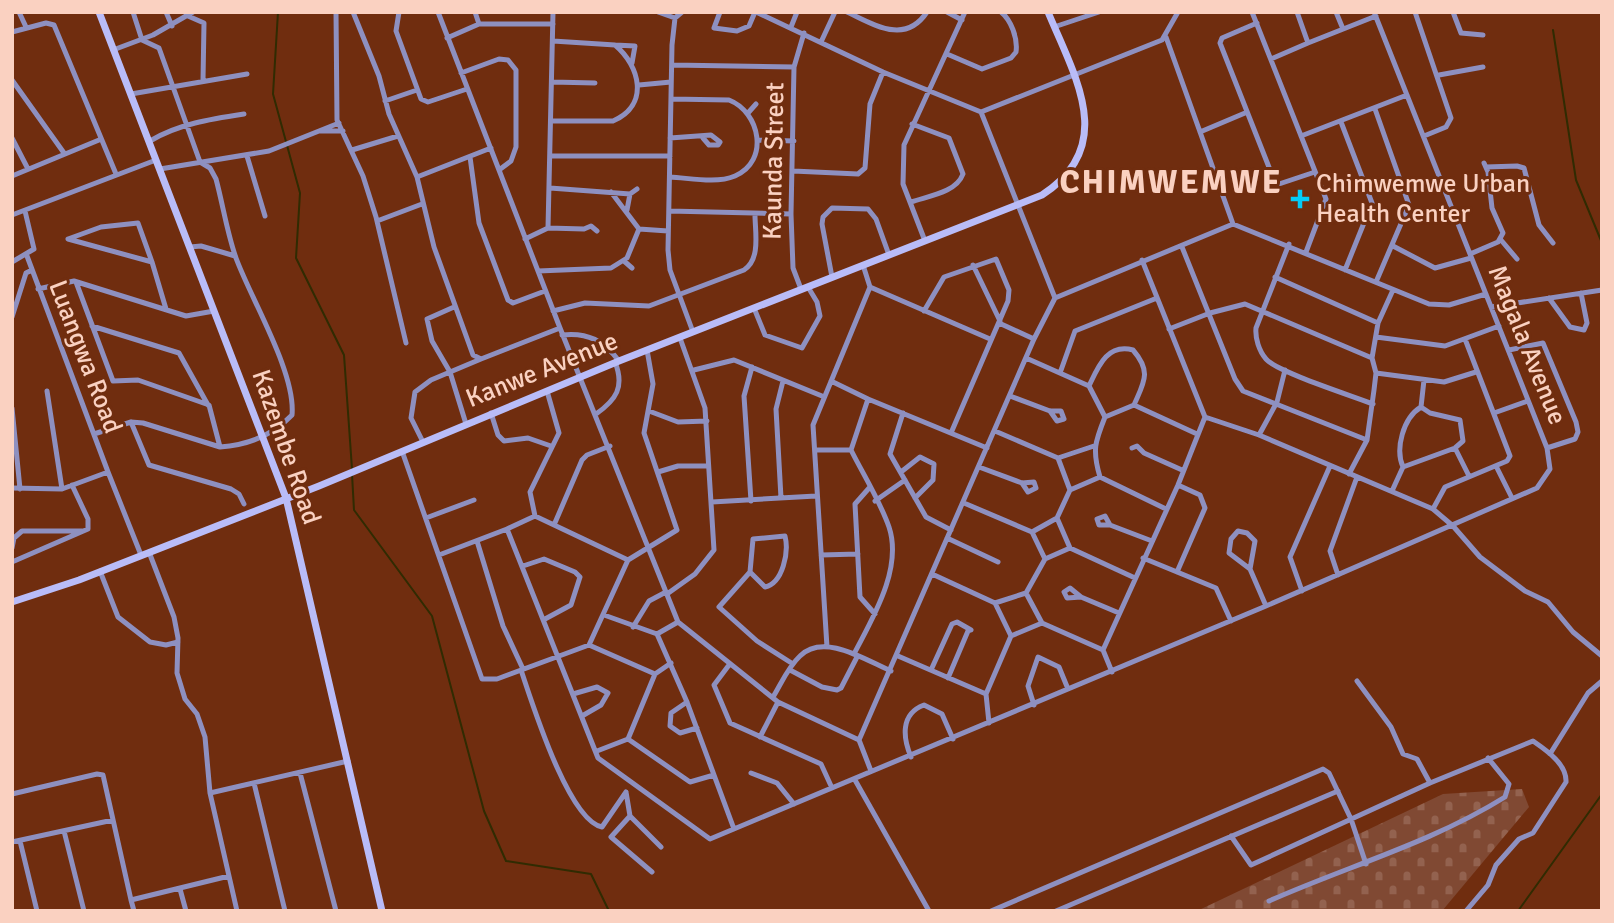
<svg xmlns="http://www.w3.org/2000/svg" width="1614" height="923" font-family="Signika,sans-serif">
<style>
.cemetery{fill:url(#cemetery-stones)}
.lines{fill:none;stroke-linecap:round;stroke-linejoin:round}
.stream{stroke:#302b02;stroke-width:2}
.minor{stroke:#8e90c0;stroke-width:5}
.secondary{stroke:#b9bcf8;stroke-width:7}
.poi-dot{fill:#03cbf9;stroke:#702d0f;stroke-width:2.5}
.labels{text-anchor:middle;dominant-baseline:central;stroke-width:6;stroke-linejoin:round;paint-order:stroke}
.street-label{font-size:26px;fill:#fad1c1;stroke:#702d0f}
.poi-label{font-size:26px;fill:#fad1c1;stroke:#702d0f;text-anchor:start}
.district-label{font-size:33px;font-weight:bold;letter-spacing:2px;fill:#fad1c1;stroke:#702d0f}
</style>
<defs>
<pattern id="cemetery-stones" width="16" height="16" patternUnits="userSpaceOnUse" patternTransform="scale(1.75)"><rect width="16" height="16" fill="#804933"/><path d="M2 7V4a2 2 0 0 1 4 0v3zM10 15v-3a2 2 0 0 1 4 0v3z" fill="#93624f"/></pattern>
</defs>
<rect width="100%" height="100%" fill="#702d0f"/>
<path class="cemetery" d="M1522,789l7,18 -87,104h-245l246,-117z"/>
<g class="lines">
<path class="stream" d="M278,12l-5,82 27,99 -4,65 48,97 8,114
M1553,30l23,150 26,63
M352,474l2,36 78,106 52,195 22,50 85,13 18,37
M1518,911l84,-117"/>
<path class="minor" d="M19,12l7,15
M166,12l6,14
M336,12l1,108 26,56 13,41 30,126
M353,12l26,64 10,38 28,63 17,70 39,108 8,4 79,-31
M399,12l-3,19 25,68 7,3 39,-13
M438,12l122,316 118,294 100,80 81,38 175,-401 21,-41 178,-74 196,80 20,1 37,-11
M475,12l4,12
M658,12l17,6
M682,12l-7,6 -3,27 -4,205 2,20 23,62
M720,12l-6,16 23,3 12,-5 6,-14
M756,12l127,60 98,40
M847,12c28,13 58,33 80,0
M947,12l15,8
M1252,12l74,187 -20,53
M1336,12l7,17
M1415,12l36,106 -5,9 -22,9
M1453,12l8,21 22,2
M188,16l16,7 -1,57
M1257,23l-35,15 -2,5 56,142 39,-13
M791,27l6,-15
M1054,27l45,-15
M12,32l34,-9 8,2 62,149
M1166,37l67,187
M447,38l32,-14h74
M821,42l14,-30
M1308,43l68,-27
M615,45l20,1 -3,17
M113,50l40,-15 40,-23
M947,54l35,15 29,-11 5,-6c2,-14 -5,-32 -15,-40
M1271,59l37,-16 -11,-31
M672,65l122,2
M461,73l38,-14 9,1 8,10v77l-5,14 -12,9
M1439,75l44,-8
M12,80l52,73
M552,82l43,1
M639,85l32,-3
M131,94l116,-20
M385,101l32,-11
M1375,109l34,96 -33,77
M981,112l181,-72 16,-28
M981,112l74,186
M748,113l8,-9
M551,121h62c37,-16 27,-55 2,-76l-62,-4
M1341,122l31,81 -27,67
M321,131h22
M1200,132l45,-19
M1301,136l106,-41
M12,138l16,31
M670,138l41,-3 9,7 -2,3h-9l-6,-7
M758,140l36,1
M150,141c28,-17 61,-22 94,-27
M352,150l46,-14
M247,156l18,60
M550,156h120
M470,157l9,66 29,77 5,3 32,-12
M1486,167l31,-1 7,2 15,57 14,18
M160,169l109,-18 70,-28
M793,171l65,3 7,-6 5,-64 13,-32
M12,176l87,-36
M417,177l74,-29
M670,177c20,1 46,7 65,-1 35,-15 25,-64 -6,-76l-58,-1
M550,188l80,6
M911,202c17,-6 45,-9 52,-28l-14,-36 -37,-14
M627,210l3,-16 7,-5
M669,211l122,3
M12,215l144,-55
M377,221l45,-17
M548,228l5,-216
M639,229l29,2
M68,239l84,23 14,47
M68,239l33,-12 37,-4 14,39
M525,239l23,-11 36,1 7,-3 6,5
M1501,240l16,19
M925,241l-22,-57 1,-39 61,-133
M1289,244l-33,84c-1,10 3,23 10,31 11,13 87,37 107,45
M1393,246l42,22 36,-10
M190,247l11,-1 34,10
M1182,247l53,132 8,12 124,49
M1470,254l28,-12 5,-9 -11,-25 -4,-36 -4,-9
M27,256l81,216
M624,261l8,7
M12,262l22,-13 -9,-38
M973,265l27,56
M538,271l73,-3 16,-10 12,-29 -28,-37
M832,277l-10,-53 1,-7 9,-9 36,1 8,10 13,36
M1275,277l103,46
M76,282l37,99 25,-1 71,25 11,42c28,-2 53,-12 72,-32 4,-42 -41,-116 -56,-157 -9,-25 -13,-53 -20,-79l-6,-11 -10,-6 -41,-114 -17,-8 -9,-28
M870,287l120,52
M38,289l36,-8 112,35 28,-5
M801,289l-8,-21 -2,-54 3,-147 10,-34
M1549,298l21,29 14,3 3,-7 -6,-30
M454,307l-27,12 5,22 18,31 16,52
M1491,307l111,-17
M754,308l11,27 37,13 18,-32 -3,-14 -9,-15
M553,311l32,-8 64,3 95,-36c17,-11 11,-38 11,-55
M924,311l20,-34 52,-18 13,31 -1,11 -57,132
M12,317l14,-44 6,-3
M999,323l35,16
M92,326l87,27 29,52
M1169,329l41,-16 35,-9 127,54
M562,335c26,-3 42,6 57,26
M1376,337l69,9 54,-20
M1509,350l34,-7 33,79 2,10 -3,7 -28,9
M1026,358l63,28 16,31
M694,370l40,-10 88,36
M1060,373l15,-42 82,-33
M1376,373l68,9 32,-10
M831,381l37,18 -17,51c12,24 29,51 38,77 14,42 -17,92 -35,127
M1089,386c9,-19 18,-43 44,-36 19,22 11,32 1,55l-29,12c-10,25 -13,33 -5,60l66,32
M47,391l15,98
M547,391l12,42 -29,59 5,24 -28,13 91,229 112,81 556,-233 271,-118 13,-19 -3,-21 -173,-436
M1010,396l40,15h11l3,8 -7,2 -7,-10
M868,399l119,49
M1134,405l63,29
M12,408l8,81
M649,411l29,11 29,-1
M491,413l7,22 6,6 24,-3 23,8
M903,413l-13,41 36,63 25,13
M1494,413l34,-12
M596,414c20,-14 29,-27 19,-52
M1205,417l54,18 174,74 20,17 27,31 45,34 23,11 25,30 29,24
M131,422l18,43 82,24 8,5 5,10
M995,431l63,27 36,-12
M94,434l37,-12 12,1 77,24
M1259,435l18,-33 8,-32
M423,442l-12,-24 4,-26 16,-12 50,-21
M1132,448l5,-2 7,7 38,17
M1455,448l14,28
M815,450h36
M402,451l80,228h15l92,-34 39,-85 49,-30 -33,-97 9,-49 -6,-34
M1058,458l12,32
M1496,466l16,32
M979,467l43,16 12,-1 2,6 -8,4 -6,-9
M1403,467c-8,-18 0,-49 18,-60l3,-27
M658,472l20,-6h30
M901,472l19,-15 14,7 -1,16 -18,18
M1349,474l18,-34 7,-50 2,-17 -4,-15 6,-35 15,-33
M870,487l-15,17 5,93 15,17
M12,488l50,1 46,-17 33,83
M1392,491l11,-24 52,-19 8,-7 -3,-21 -30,-7 -9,-6
M781,498l-5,-89 7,-28
M751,501l-7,-105 8,-29
M875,501l30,-21
M712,502l104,-6
M964,503l68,29 13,27
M1433,509l12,-22 62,-26 3,-5 -45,-117
M535,516l93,44
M426,518l48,-18
M1057,518l13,30 65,30
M554,525l28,-65 5,-5 23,-9
M1110,525l-5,-9 -8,3 2,6h11l42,16
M1032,532l25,-14 13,-28 30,-13
M947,538l51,24
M477,541l26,85 20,43
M12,548l2,-10 8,-7h60
M149,552l25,65 4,21 -1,35 8,26 12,15 8,23 5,56
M439,555l68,-26
M821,555l37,-1
M1143,558l73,30 15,33
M12,562l76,-33v-10l-16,-34
M523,566l21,-7 31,13 5,5 -9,28 -26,14
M1250,569l5,-28 -8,-8 -9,-2 -7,8 -2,14 21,16 16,37
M100,571l18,46 32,25 16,3 12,-3
M750,572l15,15c18,-4 24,-35 20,-51l-32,3 -3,33 -31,35 38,34 36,23
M1177,572l28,-64 -5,-13 -22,-10
M932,574l63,29 16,33
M1338,575l-8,-24 27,-74
M1302,591l-12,-34 40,-91
M1026,593l16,30 61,27
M667,594l28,-20 19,-24 -9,-142 -25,-70
M1081,597l-14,1 -3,-6 6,-4 11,9 38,16
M995,603l31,-10 19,-34 25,-11
M604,615l53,19
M678,622l-21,12 30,68 47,127
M633,627l16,-26 17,-9
M589,645l66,29
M827,647l-14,-222 57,-138 -7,-22
M898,656l88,38
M729,665l-15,20 16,38 91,41 11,24
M521,670c11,32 47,150 81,157l24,-35
M790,670l32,17 15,3 4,-2 16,-31
M931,670l21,-46 5,-2 14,8 -3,1 -20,47
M1112,672l-9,-22 75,-165 27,-68 -63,-157
M1357,681l34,46 12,27 14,5 13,24
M573,694l24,-7 11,6 -7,12 -19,11
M773,697c8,-13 15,-30 27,-41 24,-24 67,5 91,15
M687,702l-16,11 -1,13 10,7 17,-5
M1034,705l-6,-19 10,-29 21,10 9,22
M989,723l-3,-29 25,-58 31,-13
M760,737l18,-35
M628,739l62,43 24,-7
M859,740l12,31
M597,751l31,-12 27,-65 16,-11
M1550,754l38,-61 14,-12
M911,757c-8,-19 -11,-43 13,-52l18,9 11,25
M300,773l36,138
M751,773l26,10 17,21
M855,780l74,131
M254,783l31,128
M626,792l4,24 31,31
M12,794l85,-20 6,1 28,125
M630,816l-19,21 41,35
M64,831l20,80
M1231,836l20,29 179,-82 103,-42c13,9 34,23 33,41l-33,51 -14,6 -23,26 -8,20 -22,26
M20,841l17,70
M12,842l101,-22
M180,889l6,22
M1269,901c79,-35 162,-58 236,-104l4,-13 -21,-26
M134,911l-3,-11 98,-24
M237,911l-27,-118 138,-32
M991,911l332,-142 6,4 22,46 15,45
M1056,911l282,-120"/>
<path class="secondary" d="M99,12l187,486 96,413
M12,602l67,-22 240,-94 300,-125 423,-166c76,-49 33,-118 6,-183"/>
</g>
<path class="poi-dot" d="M1296.5 188.5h7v7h7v7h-7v7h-7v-7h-7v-7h7z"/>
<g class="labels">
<g class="street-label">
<text transform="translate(774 161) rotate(-89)">Kaunda Street</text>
<text transform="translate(1527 345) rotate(68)">Magala Avenue</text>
<text transform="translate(85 357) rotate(69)">Luangwa Road</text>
<text transform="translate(542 370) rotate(-22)">Kanwe Avenue</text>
<text transform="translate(286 447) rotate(71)">Kazembe Road</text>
</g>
<g class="poi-label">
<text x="1316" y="184">Chimwemwe Urban<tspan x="1316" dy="30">Health Center</tspan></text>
</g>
<g class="district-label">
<text x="1171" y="182">CHIMWEMWE</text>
</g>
</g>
<rect width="1614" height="923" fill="none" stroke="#fad1c1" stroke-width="28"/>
</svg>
